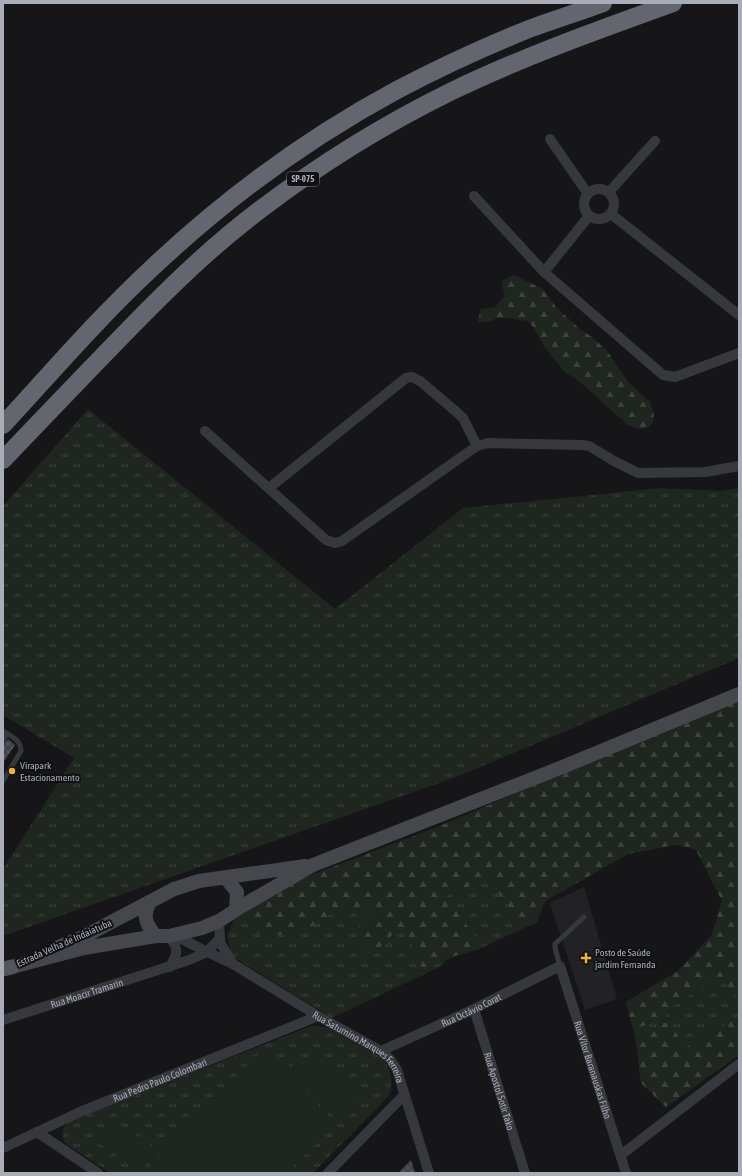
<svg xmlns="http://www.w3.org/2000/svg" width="742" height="1176" font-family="'Asap Condensed',sans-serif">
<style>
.built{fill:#222225}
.grass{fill:url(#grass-tufts)}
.forest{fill:url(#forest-firs)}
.pitch{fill:#1e261f}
.building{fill:url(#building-cross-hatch)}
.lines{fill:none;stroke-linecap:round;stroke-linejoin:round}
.service{stroke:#37383d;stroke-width:5}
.minor{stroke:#37383d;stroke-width:10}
.secondary{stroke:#45474d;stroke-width:14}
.primary{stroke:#53555c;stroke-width:15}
.motorway{stroke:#63666e;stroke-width:18}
.poi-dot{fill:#f2b134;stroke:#111113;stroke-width:1.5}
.labels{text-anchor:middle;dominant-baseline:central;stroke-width:4;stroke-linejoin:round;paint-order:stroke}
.shield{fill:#111113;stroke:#7b7e86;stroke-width:1}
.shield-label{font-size:9px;font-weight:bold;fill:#a8adb8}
.poi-label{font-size:10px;fill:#a8adb8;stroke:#111113;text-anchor:start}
.street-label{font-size:10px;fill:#a8adb8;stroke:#111113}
</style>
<defs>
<pattern id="grass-tufts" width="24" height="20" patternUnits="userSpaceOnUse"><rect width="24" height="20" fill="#1e261f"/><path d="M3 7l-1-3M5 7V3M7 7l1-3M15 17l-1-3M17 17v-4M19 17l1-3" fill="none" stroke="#3c433d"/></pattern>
<pattern id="forest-firs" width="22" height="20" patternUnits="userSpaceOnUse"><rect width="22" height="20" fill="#1e261f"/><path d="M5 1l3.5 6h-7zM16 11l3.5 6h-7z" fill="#3c433d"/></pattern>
<pattern id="building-cross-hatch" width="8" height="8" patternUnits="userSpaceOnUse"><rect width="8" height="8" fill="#404145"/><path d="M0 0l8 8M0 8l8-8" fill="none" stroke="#595a5e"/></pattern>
</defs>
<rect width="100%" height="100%" fill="#161618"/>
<path class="built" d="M584,887l33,112 -32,11 -35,-107z"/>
<path class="grass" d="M88,409l247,200 128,-101 198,-20 59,3 19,-3v170l-280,118 -456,160v-67l71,-111 -71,-43v-209z
M739,698v357l-73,52 -25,-24 -6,-47 -9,-34 52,-31 34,-36 10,-34 -27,-64 -67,17 -83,47 -8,21 -60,28 -32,9 -2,6 -4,2 -107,51 -100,-62 -5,-21 8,-17 58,-36 142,-54z
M311,1026l13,1 5,1 51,29c11,9 15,27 8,40l-75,76h-203l-44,-29c-6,-8 -4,-17 4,-23z"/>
<path class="forest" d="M514,275l29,14 13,18 24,22 12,8 15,14 22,32 21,19 4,13 -1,7 -3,5 -10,2 -12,-4 -47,-42 -17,-12 -19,-23 -11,-20 -6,-7 -22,-3h-10l-4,3 -15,2 4,-14 14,-2 10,-11 -4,-15z
M739,698v301l-21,-23 -53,36 1,6 -29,10 -5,-2 -6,-24 52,-31 34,-36 10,-34 -26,-51 -9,-3 -12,-2 -47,9 -83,47 -8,21 -20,-4 -29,-39 -42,17 35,49 -58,25 -19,-43 -10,6 -18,19 -10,1 -8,-16 1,-11 14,-8 -2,-6 -8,2h-8l-6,-7 -20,8 -14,10 -28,10h-27l-8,-9 -1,-13 5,-8 37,-23 142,-54z
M739,1017v37l-73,53 -25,-24 -6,-47 34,-15 16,27z"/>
<path class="pitch" d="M262,1050l74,73 -49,50h-130l-8,-8z
M317,1051l42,41 -22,24 -45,-50z
M120,1125l38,25 -18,20 -41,-27z"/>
<path class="building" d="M8,739l7,6 -12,18v-19z
M411,1160l4,13h-17z"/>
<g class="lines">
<path class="service" d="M3,731c8,5 18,9 18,20l-18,30
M3,740l4,-6
M560,966l-5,-18v-4l29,-27"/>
<g class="minor">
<path d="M550,139l38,55"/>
<circle cx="599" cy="204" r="15"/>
<path d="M609,192l46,-51"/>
<path d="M474,196l70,76 119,103 12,2 64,-24"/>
<path d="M611,214l128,101"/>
<path d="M544,272l45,-56"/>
<path d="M205,431l121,109 9,3 7,-2 135,-95 11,-3 94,2 7,1 25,15 24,12 67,-1 34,-6"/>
<path d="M269,488l137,-110 6,-1 8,4 33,28 10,9 14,28"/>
<path id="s1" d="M174,935l33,17 26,12 85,52 63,35 9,8 7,11 32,103"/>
<path d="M169,936c10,13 9,17 1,31"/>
<path d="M220,938l1,6 12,20"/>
<path id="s2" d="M474,1009l51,164"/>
<path id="s3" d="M3,1020l186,-60 18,-8 13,-14 -1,-17"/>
<path id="s4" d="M381,1051l93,-42 86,-43 66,207"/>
<path d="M37,1132l61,41"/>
<path id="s5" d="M3,1148l77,-36 238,-96"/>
<path d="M621,1155l118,-91"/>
<path d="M328,1173l76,-78"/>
</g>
<path class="secondary" d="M225,877l12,15 -1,17
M150,902c-8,13 -4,23 6,34
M56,948l27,-11 91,-48 25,-8 106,-15
M12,967l72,-19 72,-12h13l33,-8 17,-7 23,-15 71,-41 247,-97 179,-74"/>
<path class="primary" d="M3,969l9,-2"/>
<path class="motorway" d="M3,425c49,-53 96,-108 149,-157 73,-69 156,-130 245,-178 42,-22 87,-43 132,-61 24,-9 50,-17 74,-26
M3,460c42,-44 84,-88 126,-131 42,-43 84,-84 132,-120 58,-44 124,-85 189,-117 72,-35 148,-62 223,-89"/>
</g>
<g class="poi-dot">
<circle cx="12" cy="771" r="4"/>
<path d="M584 952h4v4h4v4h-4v4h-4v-4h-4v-4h4z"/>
</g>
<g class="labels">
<rect class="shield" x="287" y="172" width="32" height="14" rx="3"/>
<g class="shield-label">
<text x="303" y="179">SP-075</text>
</g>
<g class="poi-label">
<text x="20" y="765">Virapark<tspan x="20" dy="12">Estacionamento</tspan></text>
<text x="595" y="952">Posto de Saúde<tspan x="595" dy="12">jardim Fernanda</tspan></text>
</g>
<g class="street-label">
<text transform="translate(64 943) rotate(-24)">Estrada Velha de Indaiatuba</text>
<text stroke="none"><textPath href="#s3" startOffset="88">Rua Moacir Tramarin</textPath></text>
<text stroke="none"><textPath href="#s4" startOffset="99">Rua Octávio Corat</textPath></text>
<text stroke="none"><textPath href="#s1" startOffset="218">Rua Saturnino Marques Ferreira</textPath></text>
<text stroke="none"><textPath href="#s4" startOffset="307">Rua Vítor Baranauskas Filho</textPath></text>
<text stroke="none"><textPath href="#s5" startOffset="171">Rua Pedro Paulo Colombari</textPath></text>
<text stroke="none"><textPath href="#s2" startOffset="86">Rua Apostol Sotir Tako</textPath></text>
</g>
</g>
<rect width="742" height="1176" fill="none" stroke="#a8adb8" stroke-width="8"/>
</svg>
